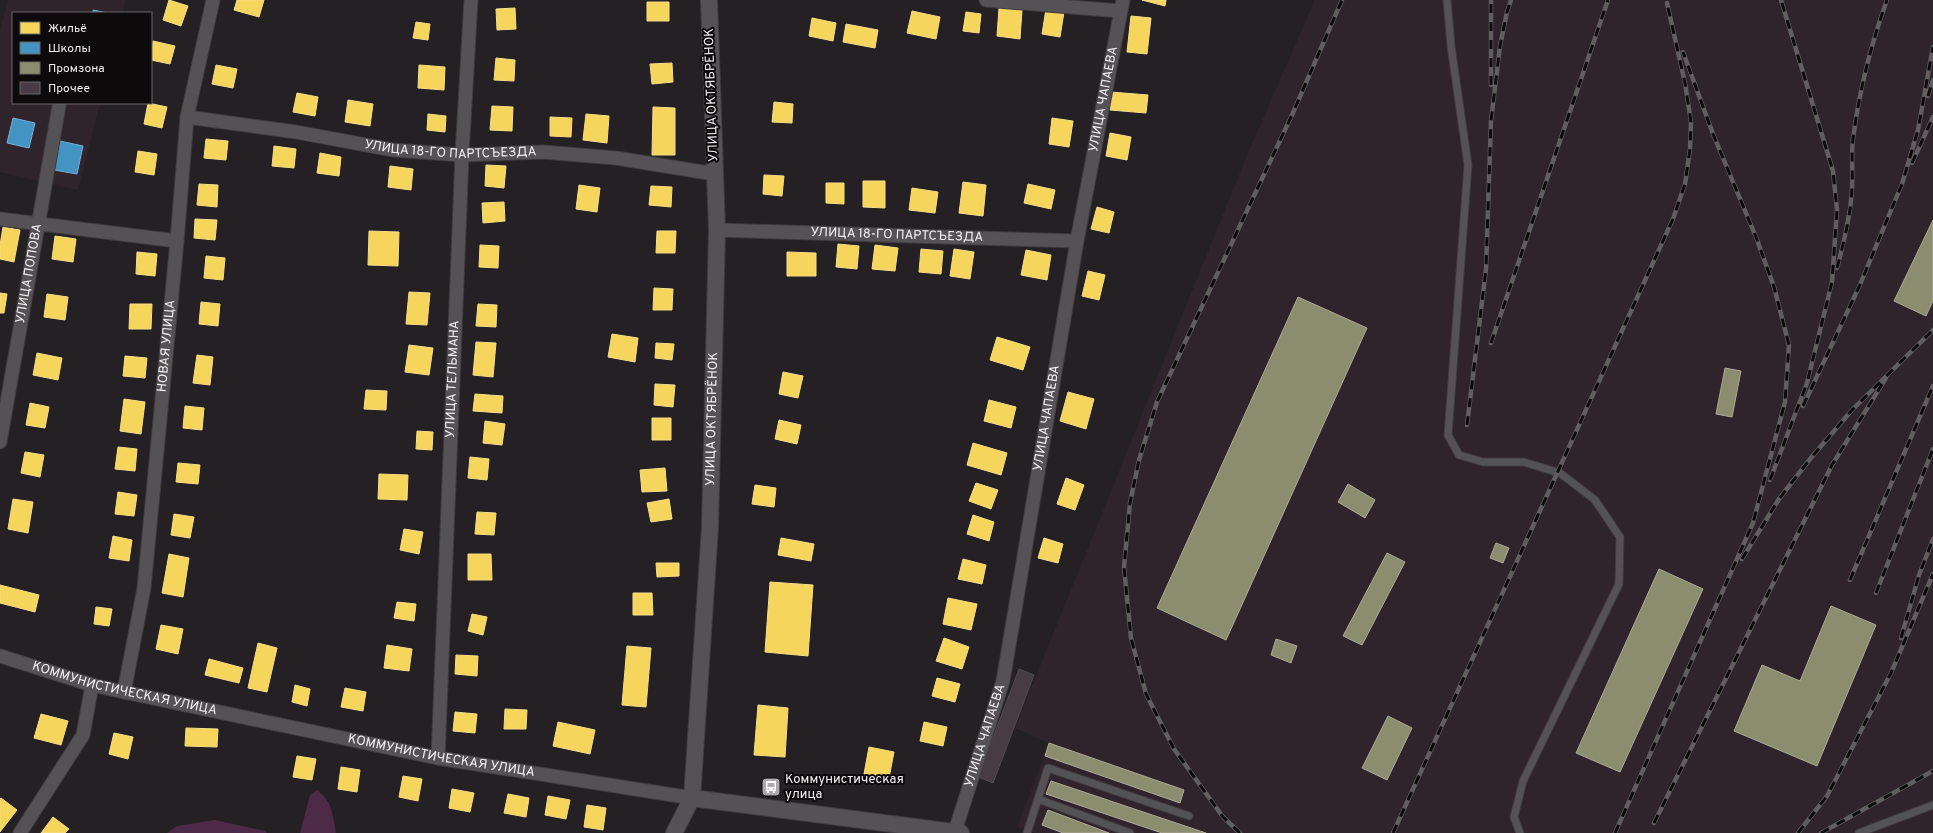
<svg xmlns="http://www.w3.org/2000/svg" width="1933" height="833" font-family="Overpass,sans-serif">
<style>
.built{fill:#2f232c}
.green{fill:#4d2a45}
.homes{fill:#f6d55c;stroke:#f6dd8a}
.schools{fill:#4393c3;stroke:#79afd2}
.industry{fill:#8c8c6e;stroke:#acaa96}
.building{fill:#473b44;stroke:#4f4c4e}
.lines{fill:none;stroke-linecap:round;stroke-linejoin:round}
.service-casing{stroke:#403c3e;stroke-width:9}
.minor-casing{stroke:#403c3e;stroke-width:15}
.tertiary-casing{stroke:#403c3e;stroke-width:18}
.service{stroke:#555255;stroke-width:7}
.minor{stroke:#555255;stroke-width:13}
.tertiary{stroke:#555255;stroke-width:16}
.rail-casing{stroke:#615e60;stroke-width:4.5}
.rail{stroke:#0d0a0c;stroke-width:3;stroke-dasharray:9;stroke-linecap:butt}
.labels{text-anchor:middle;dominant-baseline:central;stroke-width:4;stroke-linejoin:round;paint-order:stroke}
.street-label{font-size:13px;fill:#f6f1f4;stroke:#0d0a0c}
.poi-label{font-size:13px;fill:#f6f1f4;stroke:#0d0a0c;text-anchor:start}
</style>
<rect width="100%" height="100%" fill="#252023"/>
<path class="built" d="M8,0h118l-3,13h-110v90h87l-22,87 -78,-18v-142z
M1315,0h618v833h-898l-18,-6 32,-84 -34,-15 232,-573z"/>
<path class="green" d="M317,790c3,3 9,7 11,12 4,5 7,24 8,31h-36l10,-38z
M215,820l50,11 2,2h-100l10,-7z"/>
<path class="homes" d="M169,0l19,6 -7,20 -18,-6z
M237,0h27l-5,17 -25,-7z
M1142,0h24l-1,6z
M647,2h22v19h-22z
M515,8l1,21 -19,1 -1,-21z
M999,8l23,2 -2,29 -23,-3z
M1046,9l18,3 -4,25 -18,-3z
M912,11l28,6 -4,22 -29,-6z
M966,12l15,2 -2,19 -16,-2z
M1131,16l20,2 -4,36 -20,-2z
M812,18l24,5 -3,18 -24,-5z
M416,22l14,2 -2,16 -15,-2z
M846,24l32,6 -3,18 -32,-6z
M153,41l22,5 -5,18 -19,-4z
M496,58l19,2 -1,21 -20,-1z
M672,63l1,19 -21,2 -2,-20z
M216,65l21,4 -4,19 -21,-4z
M419,65l26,2 -1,23 -26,-2z
M1111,92l37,3 -2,18 -36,-3z
M297,93l21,4 -3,19 -22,-4z
M348,100l25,4 -3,22 -25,-4z
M774,102l19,2 -1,19 -20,-1z
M148,103l19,4 -5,21 -18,-4z
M492,106l21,1 -1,24 -22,-1z
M653,107l22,1v47h-23z
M428,114l18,2 -1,16 -18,-2z
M586,114l23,2 -2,27 -24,-3z
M550,117l22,1 -1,19 -21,-1z
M1052,118l21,3 -4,26 -20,-3z
M1110,133l21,4 -4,23 -21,-4z
M206,139l22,2 -2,19 -22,-2z
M274,146l22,3 -2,19 -22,-2z
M138,151l19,3 -3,21 -19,-3z
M320,153l21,4 -2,19 -22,-3z
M486,165l20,1 -2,22 -19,-2z
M390,166l23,3 -2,21 -23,-3z
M764,175l20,1 -2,20 -19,-2z
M863,181h22v27l-22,-1z
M963,182l23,3 -3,31 -24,-3z
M826,183h18v21l-18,-1z
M199,184l19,1 -1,22 -20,-2z
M1028,184l27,6 -4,19 -27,-6z
M579,185l21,3 -3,24 -21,-3z
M651,186l21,1 -1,20 -22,-2z
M912,188l26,4 -3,21 -26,-3z
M504,202l1,19 -22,2 -1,-20z
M1097,207l17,5 -5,21 -18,-4z
M195,219l22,1 -2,20 -21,-2z
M3,227l17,3 -6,32 -14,-3v-14z
M369,231l30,1 -1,34 -30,-1z
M657,231h19l-1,22h-19z
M55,236l21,3 -3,23 -21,-3z
M838,244l21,2 -2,23 -21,-2z
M480,245l19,1 -1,22 -19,-1z
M875,245l23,3 -3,23 -23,-2z
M921,249l22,2 -2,23 -22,-2z
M954,249l20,3 -4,27 -20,-3z
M1026,250l25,5 -4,25 -26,-5z
M137,252l20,2 -2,22 -19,-2z
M787,252l29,1v23h-29z
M206,256l19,2 -2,22 -19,-2z
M1088,271l17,4 -6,25 -17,-4z
M654,288l19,1 -1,21h-19z
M409,292l21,1 -3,32 -21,-1z
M0,293l7,1 -3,19h-4z
M47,294l21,3 -3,23 -21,-3z
M201,302l19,2 -2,22 -19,-2z
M130,304h22l-1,25h-22z
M478,304l19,1 -1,22 -20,-1z
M612,334l26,4 -3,24 -27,-5z
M997,337l33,10 -7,23 -33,-10z
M476,342l20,1 -3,34 -20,-2z
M656,343l18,1 -2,16 -17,-2z
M409,345l24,3 -4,27 -24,-3z
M37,353l25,5 -4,22 -25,-5z
M197,355l16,2 -3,28 -17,-2z
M125,356l22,2 -2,20 -22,-2z
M783,372l20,4 -5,22 -19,-4z
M655,384l20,1 -2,22 -19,-2z
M366,390l21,1 -1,19 -22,-1z
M1068,392l26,7 -8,30 -26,-8z
M475,394l28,2 -1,17 -29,-2z
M124,399l21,3 -4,32 -21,-3z
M989,400l27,7 -5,21 -27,-7z
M30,403l19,4 -4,21 -19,-3z
M185,406l19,2 -2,22 -19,-2z
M652,418h19v22h-19z
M779,420l22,5 -4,19 -22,-5z
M485,421l20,3 -3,21 -19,-2z
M417,431l16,1 -1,18 -16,-1z
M973,443l34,10 -6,22 -34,-10z
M118,447l19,2 -2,22 -20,-2z
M25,452l19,3 -4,22 -19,-4z
M470,457l19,2 -2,21 -19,-2z
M178,463l22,2 -2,19 -22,-2z
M665,468l2,23 -25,1 -2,-22z
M379,474l29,1 -1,25 -29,-1z
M1066,478l18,7 -9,25 -18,-6z
M976,483l22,7 -7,19 -22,-8z
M755,485l21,3 -2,19 -22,-3z
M118,492l19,3 -3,21 -19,-2z
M13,499l20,3 -5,31 -20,-4z
M669,499l3,20 -21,3 -4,-19z
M477,512l19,1 -2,22 -19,-1z
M174,514l20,3 -4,21 -19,-3z
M973,515l21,7 -5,19 -22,-7z
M404,529l19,3 -4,22 -19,-4z
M113,536l19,4 -3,21 -20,-3z
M781,538l33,6 -3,17 -33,-6z
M1044,538l19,6 -5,19 -20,-5z
M169,554l20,4 -6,39 -21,-4z
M468,554h23l1,26h-24z
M963,559l23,6 -4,19 -24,-5z
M656,563h23v13l-22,1z
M770,582l43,3 -5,71 -43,-4z
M0,585l39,10 -4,17 -35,-9z
M633,593h19l1,22h-20z
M948,598l29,6 -6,26 -28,-6z
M397,602l19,2 -2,17 -20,-3z
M96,607l16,2 -3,17 -15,-2z
M472,614l15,3 -4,18 -15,-4z
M161,625l22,4 -5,25 -22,-5z
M944,638l25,9 -7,22 -26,-8z
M258,643l19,5 -10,44 -19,-4z
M387,645l25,4 -3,22 -25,-3z
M627,646l24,2 -5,59 -24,-2z
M456,655l22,1 -1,20 -22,-2z
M209,659l34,9 -4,15 -34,-8z
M937,678l23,6 -5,18 -23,-6z
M295,685l15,4 -3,17 -15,-4z
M345,688l21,4 -3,19 -22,-4z
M758,705l30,3 -3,49 -31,-2z
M505,709l22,1 -1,19h-22z
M455,712l22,2 -2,19 -22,-2z
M41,714l27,7 -7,24 -27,-7z
M558,722l37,8 -5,24 -37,-8z
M924,722l23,5 -4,19 -23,-5z
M186,728l32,1 -1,18 -32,-1z
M114,733l19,4 -5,22 -19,-5z
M869,747l25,5 -5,26 -25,-4z
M297,756l19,3 -4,21 -19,-3z
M341,767l19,3 -3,22 -19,-3z
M403,776l19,3 -4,22 -19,-4z
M452,789l22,4 -4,19 -21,-4z
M508,794l21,4 -3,19 -22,-4z
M548,796l22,4 -4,19 -21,-4z
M1,798l16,12 -17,22v-32z
M587,805l19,3 -3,22 -19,-3z
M53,817l16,12 -4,4h-24z"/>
<path class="schools" d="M93,10l15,3h-15z
M13,118l22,5 -6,25 -22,-5z
M60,141l23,5 -6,28 -23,-4z"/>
<path class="industry" d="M1933,220v81l-7,15 -32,-15z
M1298,297l69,31 -141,312 -69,-32z
M1725,368l16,3 -9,46 -16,-3z
M1348,484l27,16 -10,18 -27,-16z
M1496,543l13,5 -6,15 -13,-5z
M1387,553l18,9 -43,83 -19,-9z
M1659,569l44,20 -83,183 -44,-19z
M1831,606l45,19 -59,141 -83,-35 28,-66 38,16z
M1276,639l21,7 -6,17 -20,-8z
M1388,716l24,12 -25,52 -25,-12z
M1049,743l135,47 -4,13 -135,-47z
M1051,781l155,52h-44l-116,-39z
M1048,810l61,23h-46l-21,-8z"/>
<path class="building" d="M1019,669l15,6 -41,108 -15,-6z"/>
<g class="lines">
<g class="service-casing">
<path id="service" d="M1447,0l4,46 17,119 -20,270 11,20 24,7h41l36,11 35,27 25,37 -1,47 -96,197 -9,36 6,16
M1038,799l10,-31 141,48
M1027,833l11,-34 92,34
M1859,833l74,-28"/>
</g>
<g class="minor-casing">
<g id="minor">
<path d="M986,0l134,11"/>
<path id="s1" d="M187,117l109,15 97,18 69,5 81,-3 73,6 99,16"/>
<path d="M0,219l177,22"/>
<path id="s2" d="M717,230l360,11"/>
<path id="s3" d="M0,442l59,-336"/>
<path id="s4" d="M0,656l92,29 32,7 314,66 254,40"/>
<path id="s5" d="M124,692l20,-104 33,-347 10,-124 26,-117"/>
<path id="s6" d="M438,758l24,-603 9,-155"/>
<path id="s7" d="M955,831l48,-150 74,-440 46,-241"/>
<path d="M20,833l63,-98 9,-50"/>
</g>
</g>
<g class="tertiary-casing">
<g id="tertiary">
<path d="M692,798l269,35"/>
<path id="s8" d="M674,833l18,-35 18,-271 7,-297 -8,-230"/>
</g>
</g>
<use href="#service" class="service"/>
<use href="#minor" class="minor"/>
<use href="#tertiary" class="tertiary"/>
<g class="rail-casing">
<path id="rail" d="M1491,85v-85
M1928,96l5,-16
M1912,163l21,-46
M1837,268c7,-26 14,-54 15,-80 1,-17 -1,-33 1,-49 6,-47 18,-95 34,-139
M1491,343l117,-343
M1803,406l56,-119 43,-103 16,-54 15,-83
M1467,425l19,-156 5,-148 9,-75 7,-34 4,-12
M1770,480l37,-97 25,-101 5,-72 -4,-39 -52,-171
M1742,559l37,-60 31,-40 42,-49 81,-80
M1850,580l83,-194
M1876,593l57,-144
M1901,638l18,-63 14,-36
M1654,823l178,-358 54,-87
M1240,833l-17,-16 -49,-68 -28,-55 -15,-56 -7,-71 6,-64 9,-43 18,-58 135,-287 50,-115
M1393,833l280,-614 12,-35 5,-35 1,-27 -6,-39 -18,-80
M1615,833l138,-310 32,-121 4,-57 -15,-58 -18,-50 -43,-103 -30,-82
M1798,833l29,-37 64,-123 42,-99
M1821,833l112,-62"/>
</g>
<use href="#rail" class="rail"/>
</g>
<defs>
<g id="bus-square" transform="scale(1)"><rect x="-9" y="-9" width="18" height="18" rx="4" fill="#ada8ab" stroke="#0d0a0c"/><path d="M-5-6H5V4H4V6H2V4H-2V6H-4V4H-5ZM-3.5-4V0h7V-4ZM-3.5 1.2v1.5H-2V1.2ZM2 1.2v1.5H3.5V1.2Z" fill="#fff"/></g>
</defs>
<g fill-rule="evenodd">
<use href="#bus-square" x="771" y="787"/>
</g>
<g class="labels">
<g class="street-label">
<text transform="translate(712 95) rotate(-92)">УЛИЦА ОКТЯБРЁНОК</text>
<text stroke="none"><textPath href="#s7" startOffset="748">УЛИЦА ЧАПАЕВА</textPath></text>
<text stroke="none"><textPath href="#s1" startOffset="266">УЛИЦА 18-ГО ПАРТСЪЕЗДА</textPath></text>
<text stroke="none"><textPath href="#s2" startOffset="180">УЛИЦА 18-ГО ПАРТСЪЕЗДА</textPath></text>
<text stroke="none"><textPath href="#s3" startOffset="171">УЛИЦА ПОПОВА</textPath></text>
<text stroke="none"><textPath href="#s5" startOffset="349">НОВАЯ УЛИЦА</textPath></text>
<text stroke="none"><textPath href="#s6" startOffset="379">УЛИЦА ТЕЛЬМАНА</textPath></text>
<text stroke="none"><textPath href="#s7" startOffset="424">УЛИЦА ЧАПАЕВА</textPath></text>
<text stroke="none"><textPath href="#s8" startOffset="419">УЛИЦА ОКТЯБРЁНОК</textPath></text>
<text stroke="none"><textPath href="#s4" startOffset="129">КОММУНИСТИЧЕСКАЯ УЛИЦА</textPath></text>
<text stroke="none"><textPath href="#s7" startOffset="100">УЛИЦА ЧАПАЕВА</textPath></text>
<text stroke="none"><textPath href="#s4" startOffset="453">КОММУНИСТИЧЕСКАЯ УЛИЦА</textPath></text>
</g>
<g class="poi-label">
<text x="785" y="780">Коммунистическая<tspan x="785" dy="15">улица</tspan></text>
</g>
</g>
<rect x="12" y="12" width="140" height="92" fill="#0d0a0c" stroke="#6a6669"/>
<rect x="20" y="22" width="20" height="12" fill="#f6d55c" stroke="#6a6669"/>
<text x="48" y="32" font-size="12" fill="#f6f1f4">Жильё</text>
<rect x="20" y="42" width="20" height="12" fill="#4393c3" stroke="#6a6669"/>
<text x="48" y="52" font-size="12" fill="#f6f1f4">Школы</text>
<rect x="20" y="62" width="20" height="12" fill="#8c8c6e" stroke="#6a6669"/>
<text x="48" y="72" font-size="12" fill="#f6f1f4">Промзона</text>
<rect x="20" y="82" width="20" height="12" fill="#473b44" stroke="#6a6669"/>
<text x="48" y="92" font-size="12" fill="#f6f1f4">Прочее</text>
</svg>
